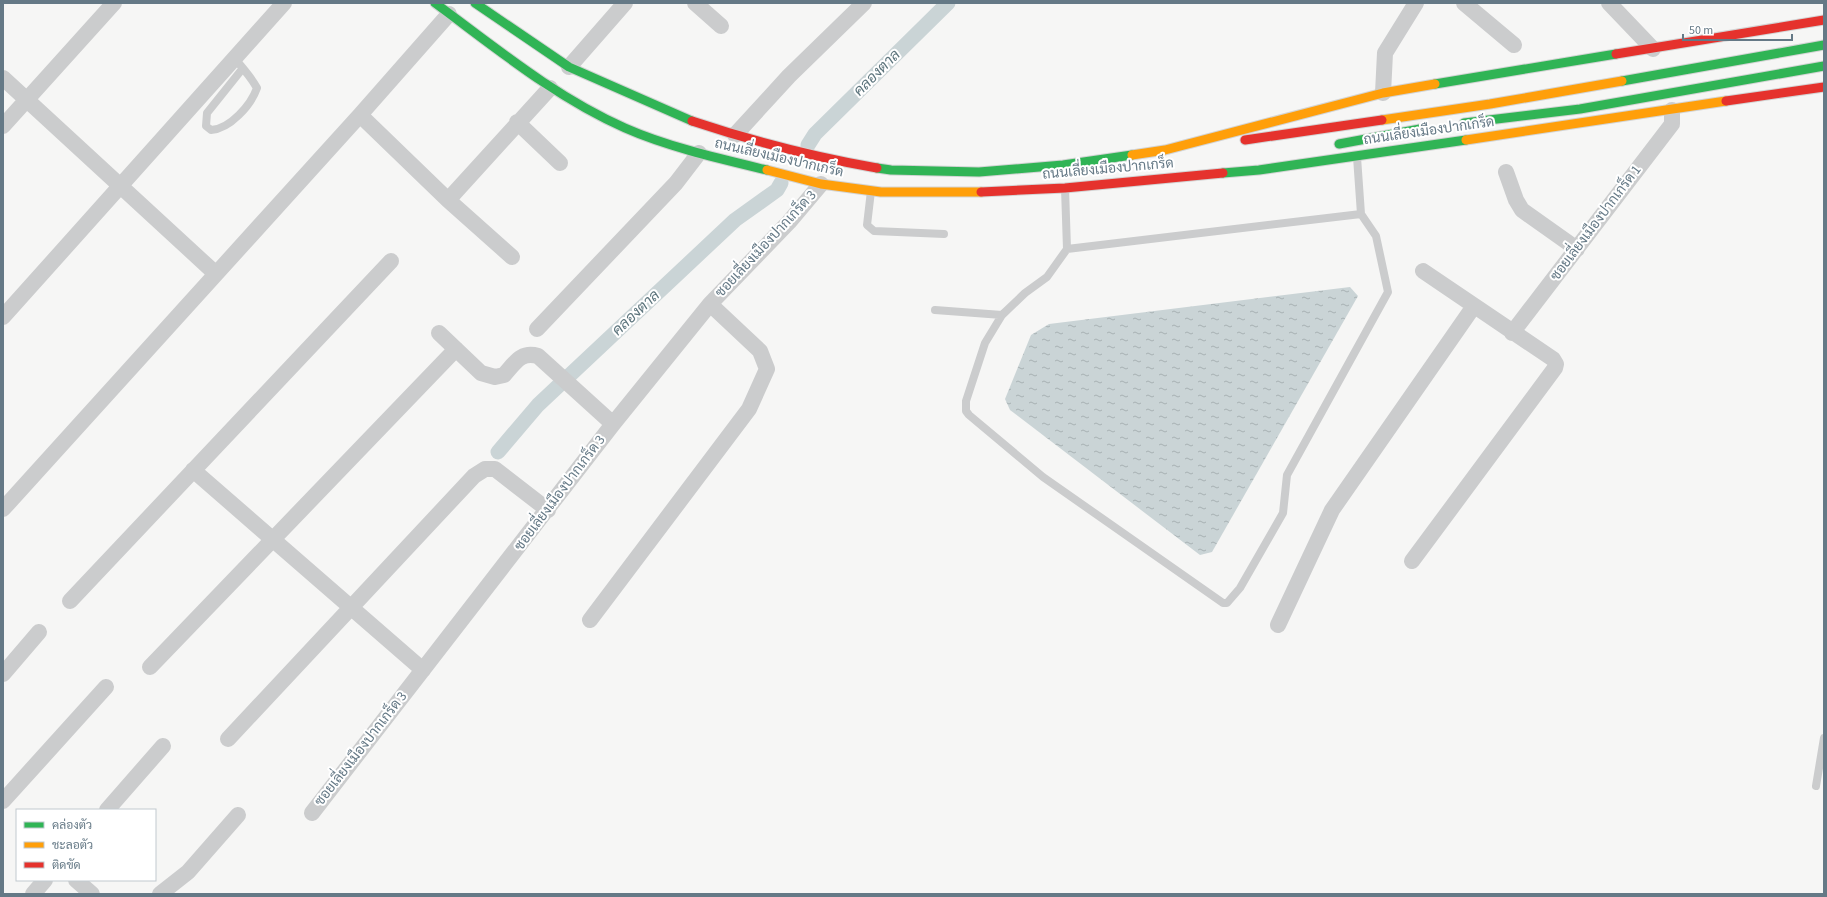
<svg xmlns="http://www.w3.org/2000/svg" width="1827" height="897" font-family="'Source Sans 3',Sarabun,sans-serif">
<style>
.water{fill:url(#water-ripples)}
.lines{fill:none;stroke-linecap:round;stroke-linejoin:round}
.canal{stroke:#cad4d6;stroke-width:15}
.fast-casing{stroke:#d3d4d4;stroke-width:11}
.slow-casing{stroke:#d3d4d4;stroke-width:11}
.jam-casing{stroke:#d3d4d4;stroke-width:11}
.lane{stroke:#cbcccd;stroke-width:8}
.street{stroke:#cbcccd;stroke-width:16}
.fast{stroke:#30b455;stroke-width:9}
.slow{stroke:#ff9f0a;stroke-width:9}
.jam{stroke:#e5322d;stroke-width:9}
.labels{text-anchor:middle;dominant-baseline:central;stroke-width:4;stroke-linejoin:round;paint-order:stroke}
.street-label{font-size:14px;fill:#657986;stroke:#fff}
.water-label{font-size:15px;font-style:italic;fill:#5c747c;stroke:#fff}
</style>
<defs>
<pattern id="water-ripples" width="26" height="14" patternUnits="userSpaceOnUse"><rect width="26" height="14" fill="#cad4d6"/><path d="M2 4q2-2 4 0t4 0M15 11q2-2 4 0t4 0" fill="none" stroke="#a8b1b3"/></pattern>
</defs>
<rect width="100%" height="100%" fill="#f6f6f5"/>
<path class="water" d="M1350,287l8,9 -146,256 -12,3 -190,-145 -5,-11 26,-64 18,-11z"/>
<g class="lines">
<path class="canal" d="M808,145l7,-11 133,-131
M498,452l40,-47 197,-185 42,-30 4,-7"/>
<g class="fast-casing">
<path id="fast" d="M435,3c61,45 120,94 190,125 43,19 96,31 142,42
M475,3l94,64 123,54
M1622,81l202,-36
M1435,84l181,-30
M1464,123l116,-14 244,-43
M1339,144l81,-15
M877,168l14,2 88,2 84,-7 69,-10
M1223,173l36,-3 207,-30"/>
</g>
<g class="slow-casing">
<path id="slow" d="M1382,120l108,-16 132,-23
M1466,140l260,-39
M1132,155l33,-5 218,-57 52,-9
M767,170l54,14 60,8h100"/>
</g>
<g class="jam-casing">
<path id="jam" d="M1616,54l208,-34
M1726,101l98,-14
M692,121c60,20 122,36 185,47
M1245,140l137,-20
M981,192l84,-4 158,-15"/>
</g>
<path class="lane" d="M235,59c8,9 16,18 22,29 -6,17 -27,41 -46,42l-5,-4 1,-13 36,-45
M1065,188l2,61 -20,28 -22,16 -23,22 -17,28 -19,58v10l3,4 74,62 180,126h4l13,-15 43,-75 4,-38 101,-183 -12,-56 -15,-22 -4,-57
M871,191l-4,34 7,6 70,3
M1067,249l294,-35
M935,310l67,5
M1816,786l8,-48"/>
<path class="street" d="M695,3l26,23
M1464,3l50,42
M1609,3l44,46
M569,67l56,-64
M3,78l212,195
M1383,93l2,-40 31,-50
M360,115l88,85 64,57
M517,122l43,41
M3,126l111,-123
M735,135l54,-59 75,-73
M1506,172l10,28 6,10 55,39
M448,200l102,-112
M3,317l281,-314
M537,329l139,-146 23,-30
M439,333l42,40 14,4 9,-2c11,-12 17,-24 34,-19l75,68
M1512,333l160,-209v-14
M193,470l230,200
M3,509l357,-394 89,-101
M1412,561l143,-193 1,-4 -3,-5 -130,-88
M70,601l321,-340
M590,620l159,-211 18,-40 -7,-18 -50,-47
M1278,625l54,-115 142,-204
M150,667l306,-318
M3,674l36,-42
M228,739l246,-263 11,-7h10l53,41
M3,801l103,-114
M107,810l56,-64
M312,813l301,-389 97,-120 79,-82 32,-38
M76,880l16,14
M33,894l12,-14
M160,894l28,-22 50,-57"/>
<use href="#fast" class="fast"/>
<use href="#slow" class="slow"/>
<use href="#jam" class="jam"/>
</g>
<g class="labels">
<g class="street-label">
<text transform="translate(1429 131) rotate(-8)">ถนนเลี่ยงเมืองปากเกร็ด</text>
<text transform="translate(779 158) rotate(13)">ถนนเลี่ยงเมืองปากเกร็ด</text>
<text transform="translate(1108 169) rotate(-5)">ถนนเลี่ยงเมืองปากเกร็ด</text>
<text transform="translate(1596 223) rotate(-53)">ซอยเลี่ยงเมืองปากเกร็ด 1</text>
<text transform="translate(766 244) rotate(-47)">ซอยเลี่ยงเมืองปากเกร็ด 3</text>
<text transform="translate(560 493) rotate(-53)">ซอยเลี่ยงเมืองปากเกร็ด 3</text>
<text transform="translate(361 749) rotate(-52)">ซอยเลี่ยงเมืองปากเกร็ด 3</text>
</g>
<g class="water-label">
<text transform="translate(877 73) rotate(-45)">คลองตาล</text>
<text transform="translate(636 313) rotate(-43)">คลองตาล</text>
</g>
</g>
<rect width="1827" height="897" fill="none" stroke="#657986" stroke-width="8"/>
<rect x="16" y="809" width="140" height="72" fill="#ffffff" stroke="#c1c9cf"/>
<rect x="24" y="822" width="20" height="6" fill="#30b455" stroke="#c1c9cf"/>
<text x="52" y="829" font-size="12" fill="#657986">คล่องตัว</text>
<rect x="24" y="842" width="20" height="6" fill="#ff9f0a" stroke="#c1c9cf"/>
<text x="52" y="849" font-size="12" fill="#657986">ชะลอตัว</text>
<rect x="24" y="862" width="20" height="6" fill="#e5322d" stroke="#c1c9cf"/>
<text x="52" y="869" font-size="12" fill="#657986">ติดขัด</text>
<path d="M1683 34v6h109v-6" fill="none" stroke="#657986" stroke-width="2"/>
<text x="1689" y="34" font-size="12" fill="#657986" stroke="#ffffff" stroke-width="3" paint-order="stroke">50 m</text>
</svg>
